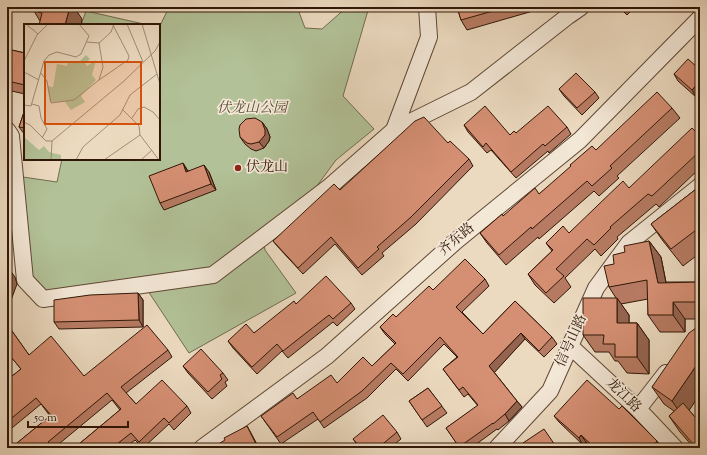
<svg xmlns="http://www.w3.org/2000/svg" width="707" height="455" font-family="'Sorts Mill Goudy','Noto Serif SC',serif">
<style>
.green{fill:#b2c197;stroke:#716c4f}
.lines{fill:none;stroke-linecap:round;stroke-linejoin:round}
.minor-casing{stroke:#5f4735;stroke-width:18}
.minor{stroke:#f3e7d6;stroke-width:16}
.wall{fill:#b77b63;stroke:#301607}
.shaded-wall{fill:#956450;stroke:#301607}
.building{fill:#d58f73;stroke:#301607}
.poi-dot{fill:#8f2418;stroke:#f3e7d6;stroke-width:1.5}
.labels{text-anchor:middle;dominant-baseline:central;stroke-width:3.5;stroke-linejoin:round;paint-order:stroke}
.park-label{font-size:14px;font-style:italic;fill:#574932;stroke:#f3e7d6}
.poi-label{font-size:14px;fill:#301607;stroke:#f3e7d6;text-anchor:start}
.street-label{font-size:14px;fill:#301607;stroke:#f3e7d6}
.inset-road{fill:none;stroke:#a18c76;stroke-width:1}
.view{fill:#d6520c;fill-opacity:0.15;stroke:#d6520c;stroke-width:2}
.inset-edge{fill:none;stroke:#301607;stroke-width:2}
</style>
<rect width="100%" height="100%" fill="#ecdac0"/>
<filter id="stains"><feTurbulence type="fractalNoise" baseFrequency=".005" numOctaves="4"/><feColorMatrix values="0 0 0 0 .2 0 0 0 0 .09 0 0 0 0 .02 0 0 0 .5 -.17"/></filter>
<radialGradient id="worn" r=".72"><stop offset=".6" stop-color="#630" stop-opacity="0"/><stop offset="1" stop-color="#630" stop-opacity=".3"/></radialGradient>
<path class="green" d="M169,7h128l8,21 17,1 25,-22h22l-26,89 31,33 -38,31 -22,30 -52,45 3,15 31,43 -107,60 -41,-62 -116,3 -16,-118 41,6 5,-23h97v-131z
M86,11l62,14h-67z"/>
<g class="lines">
<g class="minor-casing">
<path id="minor" d="M7,130l4,6 14,144 18,19 170,-24 115,-87 66,-58 35,-93 -2,-30
M394,130l77,-38 97,-76 13,-9
M569,345l69,64 37,39
M638,409l28,-36
M202,448l125,-92 129,-115 124,-101 120,-122
M497,448l53,-57 46,-103 33,-45 71,-57"/>
</g>
<use href="#minor" class="minor"/>
</g>
<path class="wall" d="M457,7h75l1,4 -66,19 -6,-10z
M619,7h16l-8,8z
M34,11l48,8 -42,2z
M7,49l18,4v41l-18,-4z
M697,67l-1,30 -18,-16 -4,-7z
M559,89l36,3 4,6 -17,17 -18,-19z
M672,108l8,10 -63,58 2,2 -20,18 -5,-5 -55,48 -1,-2 -32,28 -19,-22 -7,-10 23,-17 36,-22 57,-44z
M25,109v26l-6,-8z
M262,122l5,7 3,8 -1,4 -5,7 -8,3 -5,-2 -6,-5 -5,-7z
M464,125l46,10 6,-2 51,-6 4,7 -22,19 -1,-2 -32,27 -25,-28 -4,3 -19,-21z
M700,136v32l-41,39 -3,-3 -39,33 1,2 -17,17 -6,-7 -30,29 6,9 -17,16 -19,-18 -7,-11 24,-23 -6,-8 23,-10 60,-45z
M469,159l4,7 -57,58 -34,29 2,3 -22,19 -27,-31 -32,30 -25,-27 -5,-6 67,-51z
M183,163l5,8 21,1 7,18 -52,20 -4,-7z
M700,186v67l-17,13 -20,-25 -12,-17z
M649,241l12,16 5,25h34v37h-15v13h-25l-12,-17v-16l-27,5 8,11v8h8l12,17v34l-22,-1 -9,-12h-3l-6,-9h-14l-12,-17 33,-37 -7,-11 5,-23 11,-12z
M485,279l4,7 -27,26 21,22 32,-33 37,36 5,7 -13,13 -19,-18 -31,33 23,29 5,6 -13,14 -11,9 -1,-1 -26,19h-11l-14,-20 32,-22 -10,-12 -4,3 -21,-28 14,-12 -13,-13 -36,37 -12,-12 -29,29 -43,30 -6,-9 -37,25 -20,-28 36,-17 40,-16 35,-17 23,-22 -10,-10 -5,-7 16,-10 37,-27z
M138,293l5,7v27l-84,2 -5,-7z
M351,303l4,6 -18,17 -4,-4 -45,36 -6,-7 -25,23 -24,-26 -5,-7 26,-8 42,-29z
M7,324l22,31 55,21 84,-26 4,7 -46,36 10,11 51,2 4,7 -17,17 -5,-6 -26,24 -8,-8 -10,8h-43l-3,-4 41,-34 -8,-10 -58,48h-43l39,-32 -9,-12 -34,28v-52l14,-11 -10,-12 -4,3z
M700,331v63l-11,16 11,13v25h-6l-14,-16 -11,-16 5,-5 -10,-7 -12,-17z
M183,366l40,7 5,7 -3,2 2,4 -15,13 -24,-26z
M428,388l19,25 -20,14 -18,-26z
M554,416l108,32h-69l-7,-6 -3,3 -24,-23z
M397,432l4,7 -11,9h-30l-7,-9z"/>
<path class="shaded-wall" d="M70,7h4l8,12 -1,6h-16z
M700,81v12l-4,4 -4,-7z
M262,122l5,7 3,8 -1,4 -5,7 -5,-6z
M183,163l4,7 4,9 -5,-7z
M204,165l5,7 7,18 -5,-6z
M7,204l1,1 1,5 -2,5z
M649,241l12,16 8,42 -11,-16z
M10,270l5,7 2,7 -10,27v-19z
M138,293l5,7v27l-4,-7z
M698,295l2,4v6l-2,-3z
M617,298l12,17v25l-12,-17z
M673,302l12,17v13l-12,-17z
M637,323l12,17v34l-12,-17z
M521,333l4,6 -31,34 -5,-7z
M700,360v34l-16,24 -12,-17z
M517,401l5,6 -13,14 -4,-7z
M247,426l4,7 8,15h-1z
M581,435l5,7 -3,3 -4,-7z
M657,441l5,7h-6l-2,-3z"/>
<path class="building" d="M35,7h35l-5,18h-26l3,-12 -8,-2z
M457,7h50l-46,13z
M7,49l18,4v32l-18,-4z
M688,59l9,8 3,-3v17l-8,9 -18,-16z
M576,73l19,19 -18,16 -18,-19z
M657,92l15,16 -62,58 2,2 -20,18 -5,-5 -55,48 -1,-2 -32,28 -19,-22 22,-19 1,2 32,-28 4,6 32,-28 -1,-1 22,-19 4,4z
M485,106l25,29 4,-4 2,2 32,-27 19,21 -22,19 -2,-2 -32,28 -25,-29 -3,4 -19,-22z
M25,109v19l-6,-1z
M424,117l24,26 2,-2 19,18 -58,58 -34,30 2,2 -21,19 -27,-31 -33,31 -25,-27 61,-57 6,6 75,-69z
M255,118l7,4 3,8v5l-6,7 -8,2 -4,-1 -7,-6 -1,-8 1,-4 6,-6z
M692,128l8,8v15l-48,45 -4,-2 -38,33 1,1 -17,17 -7,-6 -31,30 8,7 -18,17 -18,-19 25,-24 -7,-7 17,-17 6,7 54,-52 6,7z
M183,163l3,9 18,-7 7,19 -51,19 -11,-27z
M700,186v41l-29,22 -20,-25z
M649,241l9,42 42,-1v13h-2v7h-25v13h-25l-1,-35 -38,7 -5,-21 10,-2 -1,-9 12,-3 -1,-6z
M465,259l20,20 -29,28 27,27 32,-33 37,36 -13,14 -18,-18 -32,33 28,35 -12,13 -12,10v-1l-34,24 -13,-19 32,-23 -15,-18 -4,3 -16,-21 15,-12 -18,-20 -37,37 -12,-11 -29,28 -42,31 -7,-10 -36,25 -16,-21 32,-23 4,6 34,-24 6,8 26,-26 9,9 24,-23 -16,-16 13,-13 3,3 33,-31 4,4z
M7,269l3,1 2,8 -5,14z
M326,276l25,27 -18,16 -4,-4 -46,36 -6,-7 -25,23 -24,-26 18,-17 8,9 40,-32 2,3z
M138,293l1,27 -85,2v-22l36,-5z
M583,298h34v25h20v34h-22v-13h-12l1,-9h-21z
M7,324l22,31 22,-19 33,40 63,-51 21,25 -47,37 15,17 26,-24 25,26 -18,17 -5,-5 -25,24 -8,-9 -19,15h-30l-3,-4 42,-35 -14,-16 -59,49 4,6h-41l40,-33 -15,-17 -29,24v-42l14,-11 -14,-17z
M696,328l4,3v29l-28,41 -20,-14 37,-54z
M201,349l22,24 -3,2 2,4 -14,13 -25,-26z
M587,380l32,29 3,-3 35,35 -3,4 4,3h-21l-2,-2 -1,2h-39l-14,-13 -2,3 -25,-22z
M428,388l14,18 -20,14 -13,-19z
M683,403l17,20v17l-6,5 -25,-29z
M383,415l14,17 -19,16h-17l-8,-9z
M247,426l11,22h-46l13,-8 -1,-2z
M544,429l13,19h-31l-3,-5z"/>
<circle class="poi-dot" cx="238" cy="168" r="4"/>
<g class="labels">
<g class="park-label">
<text x="252" y="109">伏龙山公园</text>
</g>
<g class="poi-label">
<text x="246" y="168">伏龙山</text>
</g>
<g class="street-label">
<text transform="translate(457 240) rotate(-40)">齐东路</text>
<text transform="translate(572 341) rotate(-66)">信号山路</text>
<text transform="translate(623 396) rotate(44)">龙江路</text>
</g>
</g>
<g transform="translate(24 24)">
<rect width="136" height="136" fill="#ecdac0"/>
<path d="M62,31l4,4 -5,4 2,3 9,-6 -4,15 4,5 -15,16 4,6 -14,8 -6,-8h-15l-3,-16 6,1 4,-23 10,2 1,-4 10,1zM0,113l15,13 5,-4 5,6 12,3v5h-37z" fill="#b2c197"/>
<path class="inset-road" d="M2,0l12,10M103,0l16,38M118,0l18,60M63,18l12,1 12,-11 3,-8M0,37l13,-26 11,-11M0,48l15,8M17,49l6,8 4,22 23,-3 25,-20 4,-13 -4,-24M75,56l29,-20 1,-4 -16,-31M8,80l7,2 2,12 6,11 -5,9M0,81l7,1 13,-45 5,-6 8,-3 19,5 5,-3 8,-18 -10,-12M98,85l17,17 1,9M108,94l6,-9 6,-2 9,5 7,8M0,98l6,3 16,16h6l72,-60 31,-30 5,-9M116,111l19,25M27,136l1,-19M52,136l7,-13 37,-32 10,-20 27,-21M80,136l36,-25M117,136l11,-10"/>
<path class="view" d="M21,38h96v62h-96z"/>
<rect width="136" height="136" class="inset-edge"/>
</g>
<rect width="707" height="455" fill="none" stroke="#ecdac0" stroke-width="24"/>
<rect x="8" y="8" width="691" height="439" fill="none" stroke="#301607" stroke-width="2"/>
<rect x="12" y="12" width="683" height="431" fill="none" stroke="#301607"/>
<path d="M28 421v6h100v-6" fill="none" stroke="#301607" stroke-width="2"/>
<text x="34" y="421" font-size="12" fill="#301607" stroke="#f3e7d6" stroke-width="3" paint-order="stroke">50 m</text>
<rect width="100%" height="100%" filter="url(#stains)"/>
<rect width="100%" height="100%" fill="url(#worn)"/>
</svg>
